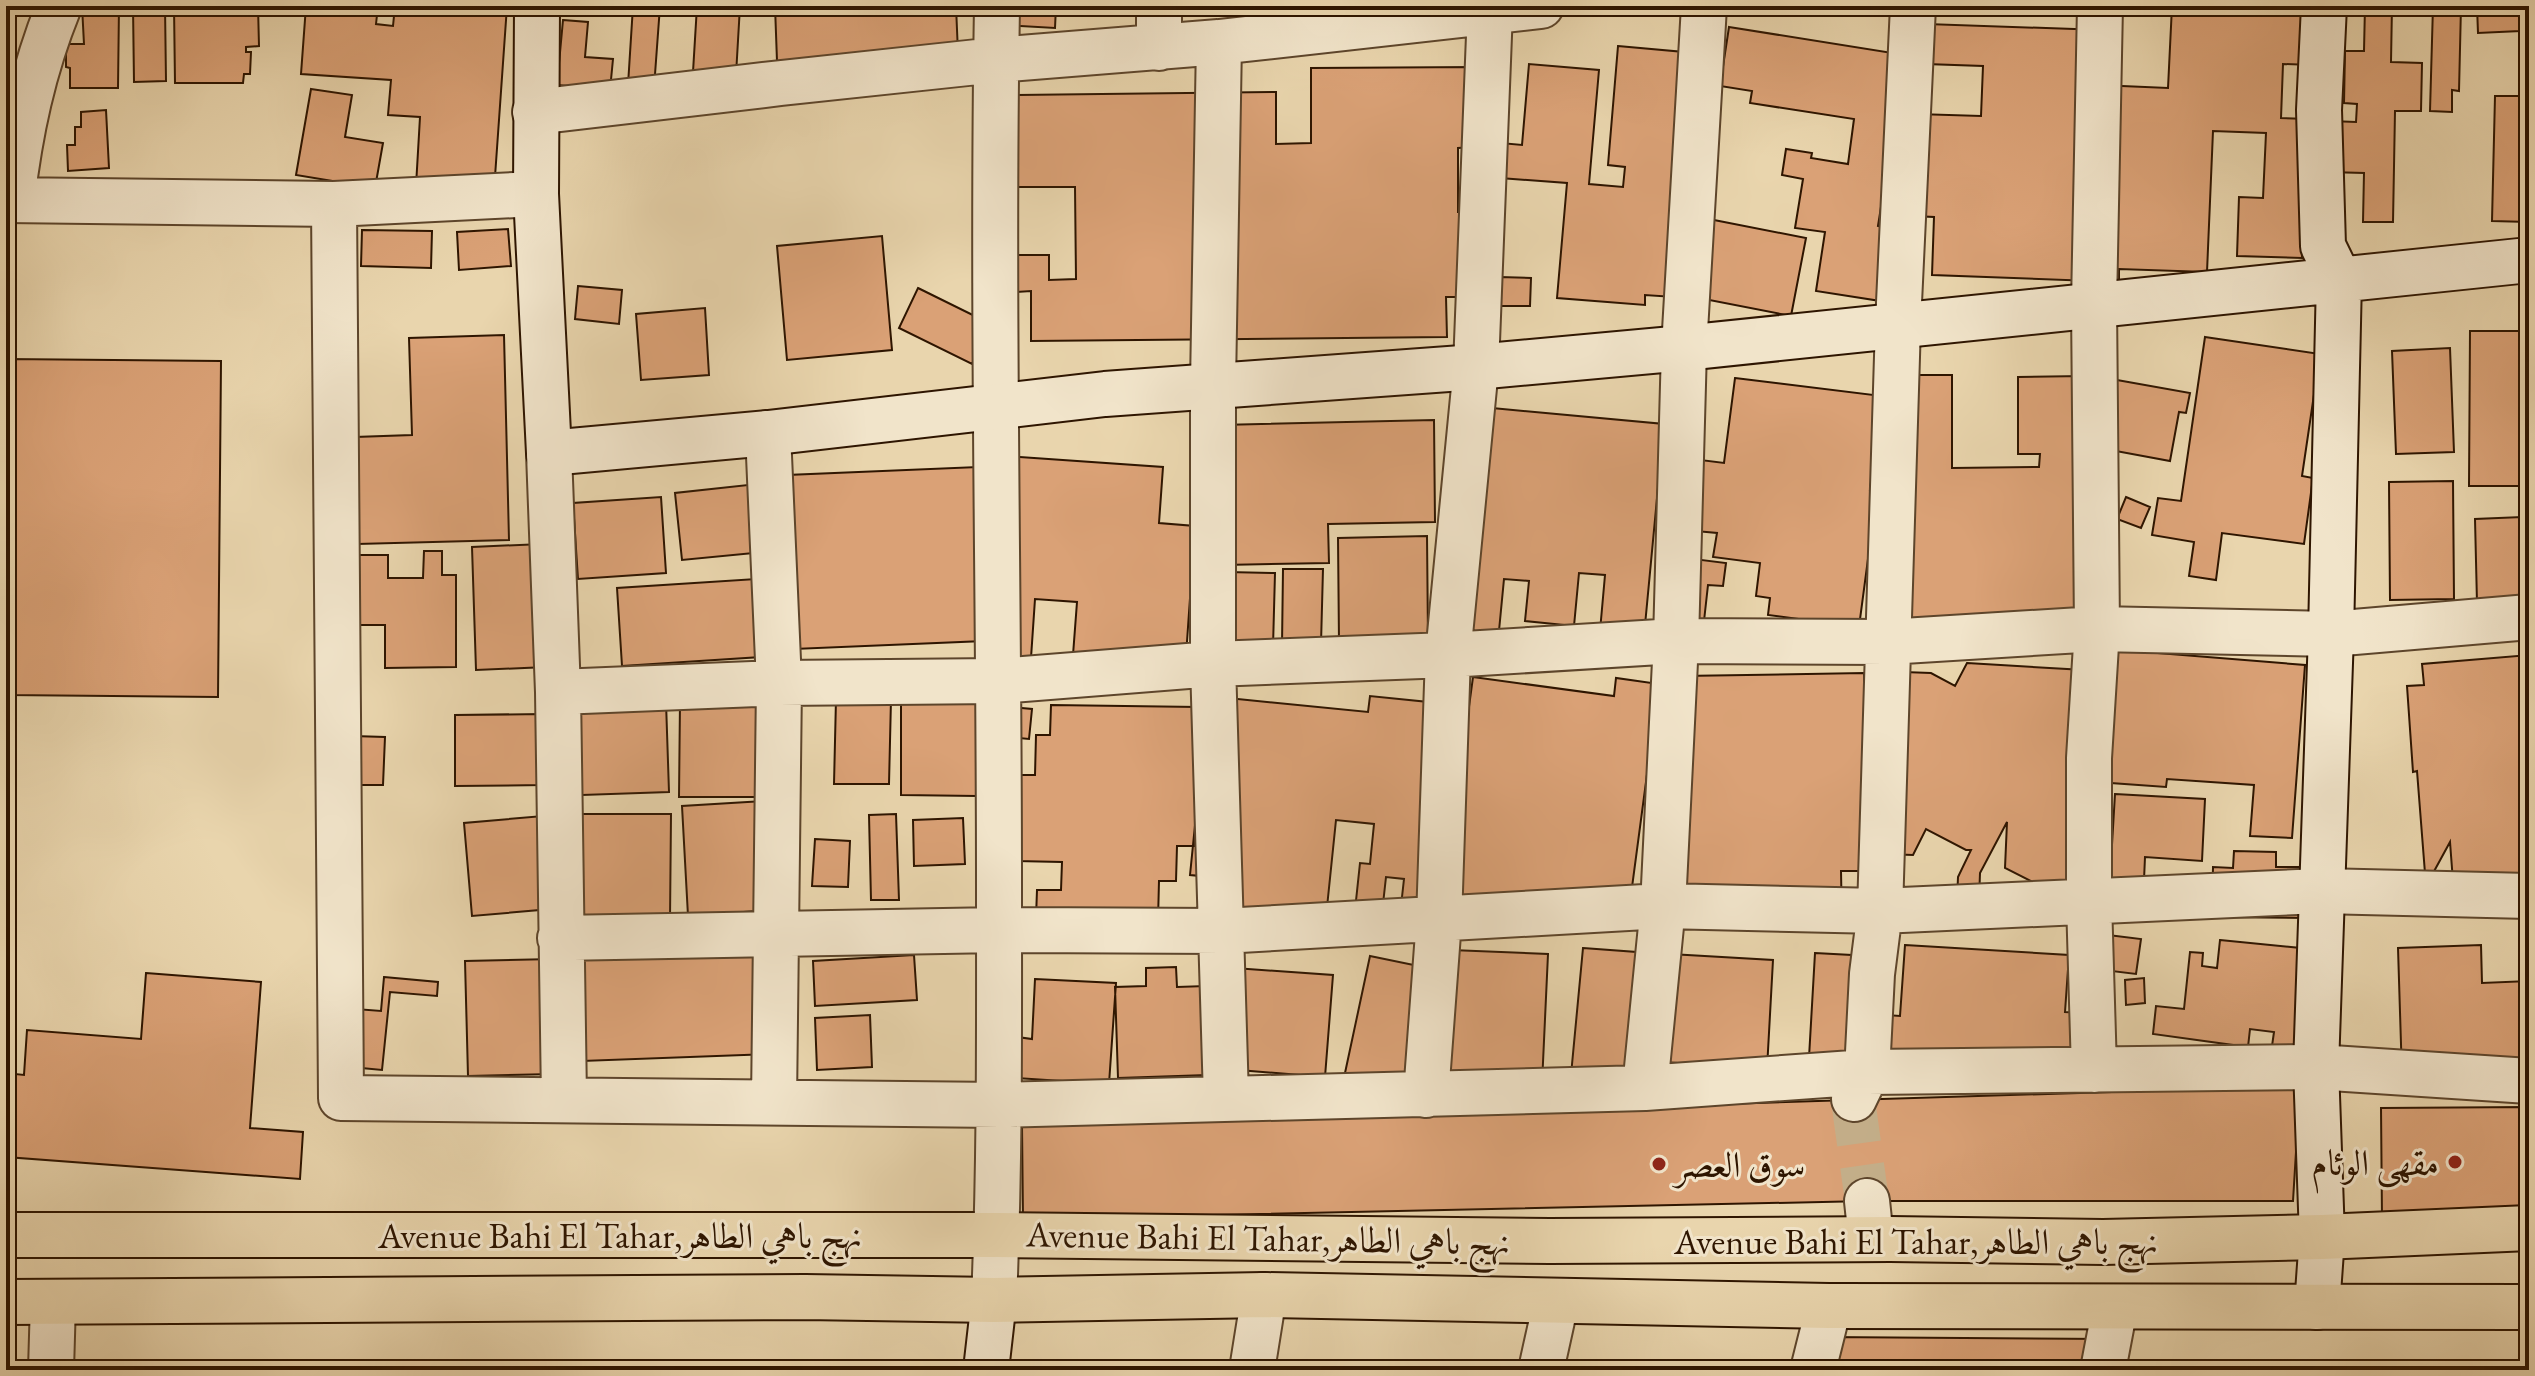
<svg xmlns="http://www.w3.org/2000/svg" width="2535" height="1376" font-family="'EB Garamond',Amiri,serif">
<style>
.building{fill:#daa176;stroke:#2e1500;stroke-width:2}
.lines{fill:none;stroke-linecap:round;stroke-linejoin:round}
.street-tunnel{stroke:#c4af8a;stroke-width:44;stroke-dasharray:44 22;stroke-linecap:butt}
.street-casing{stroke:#5d452b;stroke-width:48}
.secondary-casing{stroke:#2e1500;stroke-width:48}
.primary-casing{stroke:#2e1500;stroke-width:48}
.street{stroke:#f1e4ca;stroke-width:44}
.secondary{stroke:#f1e4ca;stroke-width:44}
.primary{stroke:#e9d5ad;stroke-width:44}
.poi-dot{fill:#8f2418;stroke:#f1e4ca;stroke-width:3}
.labels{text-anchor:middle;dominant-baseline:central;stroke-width:6;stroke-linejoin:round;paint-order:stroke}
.poi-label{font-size:36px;fill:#2e1500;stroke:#f1e4ca;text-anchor:end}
.street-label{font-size:36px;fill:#2e1500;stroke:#f1e4ca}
</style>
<rect width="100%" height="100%" fill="#e9d5ad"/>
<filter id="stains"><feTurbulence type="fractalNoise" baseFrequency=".0025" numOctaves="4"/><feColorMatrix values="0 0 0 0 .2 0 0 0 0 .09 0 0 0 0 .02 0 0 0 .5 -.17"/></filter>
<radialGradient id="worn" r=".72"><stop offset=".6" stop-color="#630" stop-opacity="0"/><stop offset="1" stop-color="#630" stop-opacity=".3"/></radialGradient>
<path class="building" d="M6,6h45l-4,13z
M82,6h37l-1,82h-48v-20l-4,-1v-23h18z
M133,6h32l1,75 -32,1z
M174,6h84l1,40 -13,1v5h5l-1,22h-6l-1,9h-68z
M306,6h72l-2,18 17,2 2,-20h112l-13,185 -78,-5 4,-69 -32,-2 3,-35 -90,-6z
M633,6h27l-6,82 -26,-3z
M697,6h43l-4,69 -43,-3z
M775,6h181l2,47 -181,8z
M1005,6h51l-1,22 -51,-3z
M1182,6h32l-1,5z
M2172,6h141l-2,59 -28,-1 -2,54 27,1 -6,139 -65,-2 2,-59 24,1 3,-65 -53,-2 -6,141 -88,-3v13l-187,-7 2,-58 -21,-1 4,-102 64,2 2,-50 -57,-2 1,-40 175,6 -3,55 69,3z
M2365,6h27l-1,56 31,1 -1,48h-26l-2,111h-30l1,-49 -36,-1 2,-51 26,1 1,-18 -13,-1 1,-52h19z
M2433,6h28l-2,85 -7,-1v22l-22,-1z
M2477,6h42l1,25 -42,2z
M563,20l25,2 -3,35 28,2 -3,31 -53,-5z
M1729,27l176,28 -27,171 22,4 -13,72 -71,-11 9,-59 -30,-4 8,-49 -21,-4 4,-26 26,4 -1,5 37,6 6,-45 -104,-16 2,-12 -32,-5z
M1618,46l77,7 -21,244 -29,-2v10l-88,-7 10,-115 -80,-6 3,-35 32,3 7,-81 70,6 -10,114 34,3 2,-20 -17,-2z
M1477,67v80l-19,1v64h16v85h-28l1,40 -416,4v-50l-16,1v-37h34v25l27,-1 -1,-92h-57l-1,-92 259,-3v52l35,-1v-75z
M311,89l41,6 -7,42 38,6 -8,45 -79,-13z
M2495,96h34v126l-37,-1z
M106,110l3,58 -41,3 -1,-26h8v-18h6v-15z
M1714,220l92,18 -15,78 -92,-18z
M508,229l3,37 -52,4 -2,-38z
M362,230l70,1 -1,37 -70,-2z
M882,236l10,114 -105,10 -10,-114z
M1499,277l32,1 -1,28h-32z
M578,286l44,4 -3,34 -44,-5z
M918,288l73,36 -19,40 -73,-36z
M705,308l4,67 -68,5 -5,-66z
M2470,331h59v155h-60z
M504,335l5,205 -152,4 -2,-107 57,-2 -3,-97z
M2205,337l115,17 -18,122 11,2 -9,66 -82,-11 -6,47 -27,-4 5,-34 -42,-7 6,-37 23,3z
M2450,348l4,104 -58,2 -4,-103z
M6,359l215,2 -3,336 -212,-2z
M1905,375h47v93l87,-1 1,-13h-22v-77l65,-1v249l-187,13z
M1735,378l147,18 -12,94 7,1 -18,136 -91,-12 2,-17 -14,-2 4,-33 -47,-6 4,-24 -21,-2 -3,28 33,4 -3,23 -15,-1 -5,45 -32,-3 22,-168 31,4z
M2117,380l73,13 -4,20 -7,-1 -9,49 -65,-12z
M1492,408l172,16 -20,212 -44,-5 5,-56 -26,-2 -5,53 -49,-5 4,-40 -25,-2 -6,62 -29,-3z
M1434,420l1,102 -107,2 1,39 -106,2 -3,-140z
M1007,456l156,11 -4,56 36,3 -9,130 -113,-1 4,-53 -42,-3 -4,59 -25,-2z
M978,467l6,174 -190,8 -7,-174z
M2453,481l1,118 -64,1 -1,-118z
M757,484l7,68 -82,8 -7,-67z
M661,497l5,76 -88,6 -5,-76z
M2126,497l24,10 -9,21 -24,-9z
M2522,517l2,85 -47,1 -2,-84z
M1427,536l1,104 -89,2 -1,-104z
M542,544l4,123 -70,3 -4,-123z
M424,551h18v24h14v92l-71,1v-43h-25l-1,-70h29v23h35z
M1283,569h40l-2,75 -39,1z
M1227,572l48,1 -2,74 -48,-1z
M756,579l5,78 -139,9 -5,-78z
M2108,649l197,16 -13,173 -42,-2 4,-51 -87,-6 -1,8 -69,-5z
M2529,655v247l-74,6 -5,-66 -24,44 -9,-115 -4,1 -6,-86 17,-1 -2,-21z
M1967,663l117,7 -12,232 -67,-34 2,-46 -27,51 -1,28h-22l1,-24 13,-27h-5l-40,-21 -13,26 -28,-1 19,-182 27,1 24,13z
M1864,673l3,198h-26l1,54 -168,-22 7,-227z
M1473,677l141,19 2,-18 43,6 -30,226 -186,-11z
M1208,696l160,16 2,-16 68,7 -21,204 -16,-1 3,-27 -18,-2 -4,36 -27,-3 5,-47 10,1 4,-40 -38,-4 -10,97 -96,-9 3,-29 -43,-4z
M901,697l76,1v98l-76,-1z
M836,699h55l-2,85h-55z
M666,702l3,90 -87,3 -2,-90z
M680,702h79l-1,95h-79z
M1051,705l147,2 -3,139h-18l-1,35h-17l-1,40 -122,-3 1,-28h24l1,-28 -46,-1 1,-86h18l1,-40h14z
M1009,707l23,2 -3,30 -23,-2z
M543,714l1,71 -89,1v-71z
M353,736l32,1 -2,48h-32z
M2115,794l90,5 -3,62 -57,-4 -1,23 -36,32z
M765,801l7,109 -84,6 -6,-110z
M580,814h91l-1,106h-92z
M896,814l3,86h-28l-2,-85z
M543,816l8,93 -79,7 -8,-93z
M963,818l2,46 -51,2 -1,-46z
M815,839l35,2 -2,46 -36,-1z
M2234,851l42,1v15h34v51l-98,-1 1,-50 20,1z
M2108,935l33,4 -5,35 -33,-4z
M2220,940l90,9 -11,100 -27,-3 2,-14 -24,-3 -2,18 -95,-13 3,-28 28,3 6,-57 13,1 -1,13 15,2z
M1905,945l164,10 -4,57 21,1 -5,70 -197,-13 3,-55 13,1z
M2481,945l1,38 47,-2v98l-127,-3 -4,-128z
M1583,948l67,5 -11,127 -68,-5z
M1451,950l97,4 -6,130 -96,-4z
M765,952l3,102 -186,7 -3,-102z
M1815,953l55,3 -8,122 -54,-3z
M1670,954l103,6 -6,109 -104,-7z
M914,955l3,45 -102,6 -2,-45z
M1370,956l68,14 -25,117 -68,-14z
M553,959l2,115 -87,2 -3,-115z
M1176,967l1,20 29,-1 2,89 -90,3 -3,-91 31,-1v-18z
M1234,968l99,7 -8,102 -99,-8z
M146,973l115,9 -11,146 53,4 -3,47 -294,-22v-84l18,2 3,-45 114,9z
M384,977l54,5 -1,14 -47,-4 -8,78 -31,-3 5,-58 25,2z
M2144,978l1,25 -19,2 -1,-25z
M1035,979l81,4 -7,101 -94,-6 2,-41 15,2z
M870,1015l2,52 -55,3 -2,-52z
M2300,1086l-7,115h-426l-844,18 -1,-93z
M2529,1107v109l-147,3 -1,-111z
M1824,1337l282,2 -6,31h-283z
M264,1362l82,8h-83z
M859,1362l81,8h-82z"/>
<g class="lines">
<path class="street-tunnel" d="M1853,1100l14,101"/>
<g class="street-casing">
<path id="street" d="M1159,6v42
M1219,42l-6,342v280l13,434
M535,112l246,-29 215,-23 223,-18 322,-36
M6,200l328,4 202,-10
M12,200c8,-68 21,-130 47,-194
M334,204l7,894 659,7 645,-17 222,-16 449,-5 213,14
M768,433l11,250 -5,419
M549,453l9,239 6,407
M558,692l221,-9 220,-2 214,-17 235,-9 228,-14 211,1 210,-13 234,5 198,-17
M560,938l439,-8 223,1 441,-25 217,5 441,-20 208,5
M2094,1070l-5,-169v-143l8,-129 -3,-325 6,-298
M1645,1088l18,-182 13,-265 8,-293 20,-342
M1426,1095l13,-175 9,-265 28,-288 14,-357
M1854,1099l13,-27 5,-98 8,-63 18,-587 15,-318
M1867,1201l4,38
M994,1300c6,-139 5,-277 5,-416 0,-293 -7,-585 -2,-878
M51,1370l2,-68
M1252,1370l12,-75
M1541,1370l15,-68
M1813,1370l16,-64
M2103,1370l12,-63"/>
</g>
<g class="secondary-casing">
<path id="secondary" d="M537,6l-1,188 13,259 219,-20 337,-39 371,-27 208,-19 845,-88
M2317,1307l5,-70 -6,-170 15,-433 8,-355 -16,-33 -4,-136 5,-104
M986,1370l8,-70"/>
</g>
<g class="primary-casing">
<path id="primary" d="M6,1235h991l553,6 340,-2 213,3 219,-5 207,-9
M6,1302l799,-5 189,3 270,-5 565,11 700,1"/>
</g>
<use href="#street" class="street"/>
<use href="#secondary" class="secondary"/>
<use href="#primary" class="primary"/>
</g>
<g class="poi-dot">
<circle cx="2455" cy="1162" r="8"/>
<circle cx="1659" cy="1164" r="8"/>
</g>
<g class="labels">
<g class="poi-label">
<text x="2439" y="1162">مقهى الوئام</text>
<text x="1675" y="1164" text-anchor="start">سوق العصر</text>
</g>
<g class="street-label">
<text x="620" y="1235">Avenue Bahi El Tahar,نهج باهي الطاهر</text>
<text transform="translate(1268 1238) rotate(1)">Avenue Bahi El Tahar,نهج باهي الطاهر</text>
<text x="1916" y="1241">Avenue Bahi El Tahar,نهج باهي الطاهر</text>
</g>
</g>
<rect width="2535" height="1376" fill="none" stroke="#e9d5ad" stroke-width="32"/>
<rect x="8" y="8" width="2519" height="1360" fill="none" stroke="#2e1500" stroke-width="4"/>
<rect x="16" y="16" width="2503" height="1344" fill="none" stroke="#2e1500" stroke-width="2"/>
<rect width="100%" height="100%" filter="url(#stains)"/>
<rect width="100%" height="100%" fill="url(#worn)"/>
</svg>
